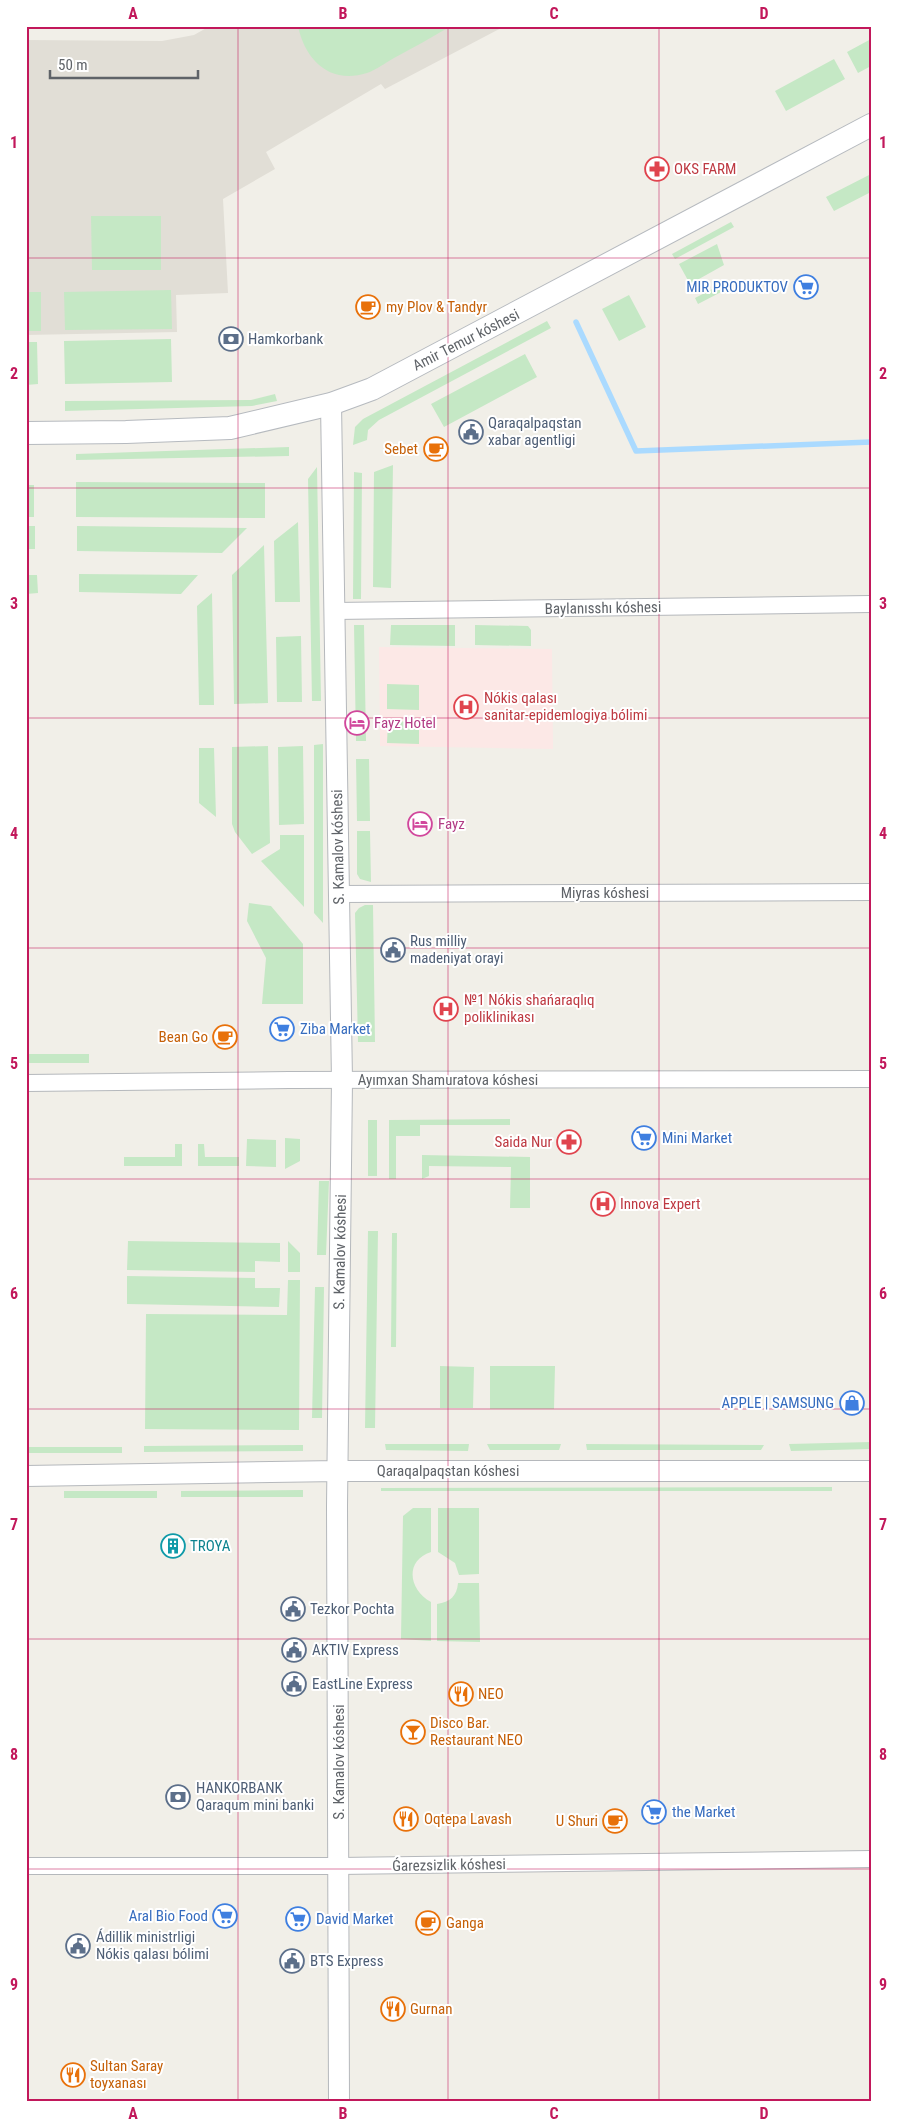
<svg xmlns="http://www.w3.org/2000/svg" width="897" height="2127" font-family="'Roboto Condensed',sans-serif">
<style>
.education{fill:#e1ded6}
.medical{fill:#fce8e6}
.green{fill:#c5e8c5}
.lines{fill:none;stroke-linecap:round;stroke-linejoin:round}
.stream{stroke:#aadaff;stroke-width:5.5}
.minor-casing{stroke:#b5b8bc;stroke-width:18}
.tertiary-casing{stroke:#b5b8bc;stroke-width:22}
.secondary-casing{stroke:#b6babf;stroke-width:24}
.minor{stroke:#fff;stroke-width:16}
.tertiary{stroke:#fff;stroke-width:20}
.secondary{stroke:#fff;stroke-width:22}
.grid{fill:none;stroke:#c2185b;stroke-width:1;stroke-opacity:0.55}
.labels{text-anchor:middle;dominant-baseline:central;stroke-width:4;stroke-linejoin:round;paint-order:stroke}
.health-label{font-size:15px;fill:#be3a42;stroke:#fff;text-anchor:start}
.shop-label{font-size:15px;fill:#366cbe;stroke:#fff;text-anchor:start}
.food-label{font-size:15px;fill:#c56008;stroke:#fff;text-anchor:start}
.service-label{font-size:15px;fill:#4e5e75;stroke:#fff;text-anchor:start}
.street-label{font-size:15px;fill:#5f6368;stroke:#fff}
.hotel-label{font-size:15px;fill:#b23c85;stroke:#fff;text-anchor:start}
.culture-label{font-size:15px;fill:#0d838f;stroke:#fff;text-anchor:start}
.neatline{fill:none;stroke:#c2185b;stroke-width:2}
.grid-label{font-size:16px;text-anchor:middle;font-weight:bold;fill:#c2185b}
</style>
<rect width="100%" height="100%" fill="#f1efe8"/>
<path class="education" d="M210,26h295l-120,63 -4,-5 -115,68 9,17 -52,30 5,94 -52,2 1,37 -151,3v-295l136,1 32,-6z"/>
<path class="medical" d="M379,647l173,2 1,100 -173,-3z"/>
<path class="green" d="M298,26h153c-19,11 -38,22 -57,32 -9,5 -18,12 -27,15 -37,12 -62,-13 -69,-47z
M871,39v27l-13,7 -11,-21z
M834,59l11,20 -59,32 -11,-20z
M871,174v18l-37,19 -8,-14z
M161,216v54h-69l-1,-54z
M731,222l3,5 -59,32 -3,-5z
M717,244l7,21 -34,19 -11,-20z
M722,284l3,6 -27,14 -3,-6z
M171,290l1,39 -107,1 -1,-38z
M26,292h15v39h-15z
M629,295l17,32 -27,14 -17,-32z
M547,321l4,7 -172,92 -11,10 -1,10 -14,5 2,-18 8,-8z
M171,339l1,43 -107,2 -1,-43z
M26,342h11l1,42 -12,1z
M525,354l12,23 -93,50 -13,-23z
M275,394l2,7 -25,5 -187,5v-10l186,-1z
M289,447v9l-213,4v-6z
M393,465l-2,123 -18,-1 1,-115z
M317,467l4,234h-9l-4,-222z
M354,472l8,1 -1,126h-8z
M76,482l189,1v35l-189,-1z
M26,485h8v32h-8z
M298,522l2,80h-25l-1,-61z
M26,526h9v23h-9z
M77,526l170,2 -25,25 -145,-2z
M264,545l4,158 -34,1 -2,-129z
M79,574l119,1 -17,19 -102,-2z
M26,575h11l1,18 -12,1z
M212,593l2,112h-15l-2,-99z
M354,625h10l2,116h-10z
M391,625h64v21l-65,-1z
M475,625l53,1 3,4v16l-56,-1z
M301,636l1,66h-25l-1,-65z
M387,684l32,1v25l-32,-1z
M388,721l31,1v22l-32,-1z
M323,744v179l-9,-10v-168z
M268,746l2,97 -18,11 -17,-22 -3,-8v-77z
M303,746l1,78 -25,1 -1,-78z
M199,748h15l2,69 -17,-14z
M356,759h13l1,62h-13z
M357,831h13l1,51 -11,-3 -3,-5z
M280,835h24v72l-43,-46 19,-12z
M249,903l22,3 32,38v60h-41l4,-46 -19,-37z
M365,905h8l2,137h-17l-3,-129 4,-5z
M26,1054h63v9h-63z
M510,1119v6h-90v11h-24v43h-7v-59z
M368,1120h9v56h-9z
M285,1138l15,1v22l-15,8z
M247,1139l29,1v27l-30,-1z
M175,1144h7v22h-58v-9h51z
M198,1144h6l1,13h34v9h-41z
M422,1155l108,2v51h-20l1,-41 -82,-1v10l-7,3z
M319,1181h10l-3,74h-9z
M368,1231h10l-3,197h-10z
M392,1233h5l-1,114h-5z
M128,1241l152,2v19l-25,-1v11l-128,-2z
M288,1241l12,12v19h-12z
M127,1276l128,2v10h25l-1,19 -152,-3z
M288,1280h12l-1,150 -154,-1 1,-115 141,1z
M315,1287h9l-2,131h-10z
M440,1366l34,1 -1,41h-33z
M490,1366h65l-1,43h-64z
M871,1442v7l-80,2 -2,-7z
M385,1444h84l-1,7 -82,-1z
M487,1444h74l-2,6h-69z
M586,1444l178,1 -3,5h-174z
M303,1445v6l-159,1v-6z
M26,1447h96v6h-96z
M832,1487v4h-451v-3z
M303,1490v7h-122v-6z
M64,1491h93v7h-93z
M413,1508h18v44c-27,9 -22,38 0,50v39l-30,-2 2,-123z
M438,1508h41v66l-20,1 -4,-12 -17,-11z
M458,1583h21l1,59 -43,-1v-37c13,-2 20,-8 21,-21z"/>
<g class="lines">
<path class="stream" d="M576,322l60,129 235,-9"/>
<g class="minor-casing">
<path id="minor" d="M334,611l537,-7
M339,894l532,-2
M26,1083l263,-3 582,-1
M26,1866h313l532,-7"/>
</g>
<g class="tertiary-casing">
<path id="tertiary" d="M331,404l11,676 -5,426 2,595
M26,1476l312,-5h533"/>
</g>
<g class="secondary-casing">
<path id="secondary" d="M26,433l100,-1 104,-4 101,-24 41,-15 499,-264"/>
</g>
<use href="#minor" class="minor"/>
<use href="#tertiary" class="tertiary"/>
<use href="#secondary" class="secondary"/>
</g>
<path class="grid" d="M238,26v2075M448,26v2075M659,26v2075M26,258h845M26,488h845M26,718h845M26,948h845M26,1179h845M26,1409h845M26,1639h845M26,1869h845"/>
<defs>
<g id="pharmacy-ring" transform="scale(1.25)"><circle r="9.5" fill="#fff" stroke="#e0444e" stroke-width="1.5"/><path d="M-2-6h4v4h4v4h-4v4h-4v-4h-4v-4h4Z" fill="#e0444e"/></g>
<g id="supermarket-ring" transform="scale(1.25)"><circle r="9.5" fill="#fff" stroke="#3f7fe0" stroke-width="1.5"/><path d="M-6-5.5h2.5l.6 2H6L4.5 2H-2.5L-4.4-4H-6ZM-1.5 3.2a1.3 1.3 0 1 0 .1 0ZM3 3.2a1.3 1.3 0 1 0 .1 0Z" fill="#3f7fe0"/></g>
<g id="cafe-ring" transform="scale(1.25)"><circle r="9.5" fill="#fff" stroke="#e8710a" stroke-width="1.5"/><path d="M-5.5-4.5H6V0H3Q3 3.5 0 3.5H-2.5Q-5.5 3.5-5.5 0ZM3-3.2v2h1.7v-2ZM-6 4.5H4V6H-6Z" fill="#e8710a"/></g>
<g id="bank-ring" transform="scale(1.25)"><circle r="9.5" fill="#fff" stroke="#5c6f8a" stroke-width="1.5"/><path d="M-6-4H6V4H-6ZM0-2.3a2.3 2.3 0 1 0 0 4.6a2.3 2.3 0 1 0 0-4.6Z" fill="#5c6f8a"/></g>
<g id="civic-ring" transform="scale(1.25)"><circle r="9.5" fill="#fff" stroke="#5c6f8a" stroke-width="1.5"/><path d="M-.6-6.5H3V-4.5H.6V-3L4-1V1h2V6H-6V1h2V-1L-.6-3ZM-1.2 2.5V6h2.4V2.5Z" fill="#5c6f8a"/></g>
<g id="hospital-ring" transform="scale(1.25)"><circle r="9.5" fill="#fff" stroke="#e0444e" stroke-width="1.5"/><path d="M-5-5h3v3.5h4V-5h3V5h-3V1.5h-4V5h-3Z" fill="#e0444e"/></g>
<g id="hotel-ring" transform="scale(1.25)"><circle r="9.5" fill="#fff" stroke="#d1479c" stroke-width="1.5"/><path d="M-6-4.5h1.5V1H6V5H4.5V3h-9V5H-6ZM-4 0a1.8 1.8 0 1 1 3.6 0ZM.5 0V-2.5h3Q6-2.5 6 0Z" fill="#d1479c"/></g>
<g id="shop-ring" transform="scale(1.25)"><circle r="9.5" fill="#fff" stroke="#3f7fe0" stroke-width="1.5"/><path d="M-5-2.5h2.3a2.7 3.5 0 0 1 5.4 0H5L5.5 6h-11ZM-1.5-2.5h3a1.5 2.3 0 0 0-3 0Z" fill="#3f7fe0"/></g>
<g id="building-ring" transform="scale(1.25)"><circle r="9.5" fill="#fff" stroke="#0f9aa8" stroke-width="1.5"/><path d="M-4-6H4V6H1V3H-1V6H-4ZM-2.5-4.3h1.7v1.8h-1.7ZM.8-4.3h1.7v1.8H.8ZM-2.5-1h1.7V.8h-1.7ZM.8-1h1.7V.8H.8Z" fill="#0f9aa8"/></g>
<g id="restaurant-ring" transform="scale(1.25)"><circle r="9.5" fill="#fff" stroke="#e8710a" stroke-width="1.5"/><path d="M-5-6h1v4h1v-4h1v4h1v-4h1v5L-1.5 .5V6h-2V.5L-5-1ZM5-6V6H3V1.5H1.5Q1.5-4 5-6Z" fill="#e8710a"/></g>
<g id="bar-ring" transform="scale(1.25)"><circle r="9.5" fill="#fff" stroke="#e8710a" stroke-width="1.5"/><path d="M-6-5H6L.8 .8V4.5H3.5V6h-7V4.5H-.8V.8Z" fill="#e8710a"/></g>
</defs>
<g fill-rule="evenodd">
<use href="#pharmacy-ring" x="657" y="169"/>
<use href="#supermarket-ring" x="806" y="287"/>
<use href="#cafe-ring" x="368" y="307"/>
<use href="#bank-ring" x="231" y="339"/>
<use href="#civic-ring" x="471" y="432"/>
<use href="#cafe-ring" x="436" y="449"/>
<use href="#hospital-ring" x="466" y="707"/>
<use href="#hotel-ring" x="357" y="723"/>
<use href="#hotel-ring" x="420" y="824"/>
<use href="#civic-ring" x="393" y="950"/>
<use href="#hospital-ring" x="446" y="1009"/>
<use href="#supermarket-ring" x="282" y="1029"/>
<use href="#cafe-ring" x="225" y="1037"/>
<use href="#supermarket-ring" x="644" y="1138"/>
<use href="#pharmacy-ring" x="569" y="1142"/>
<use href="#hospital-ring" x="603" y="1204"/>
<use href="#shop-ring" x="852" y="1403"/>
<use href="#building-ring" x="173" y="1546"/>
<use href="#civic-ring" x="293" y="1609"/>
<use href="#civic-ring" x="294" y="1650"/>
<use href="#civic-ring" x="294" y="1684"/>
<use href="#restaurant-ring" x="461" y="1694"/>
<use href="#bar-ring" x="413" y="1732"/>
<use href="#bank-ring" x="178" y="1797"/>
<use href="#supermarket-ring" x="654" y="1812"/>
<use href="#restaurant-ring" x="406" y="1819"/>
<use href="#cafe-ring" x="615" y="1821"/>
<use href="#supermarket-ring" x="225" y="1916"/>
<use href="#supermarket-ring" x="298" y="1919"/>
<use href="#cafe-ring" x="428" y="1923"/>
<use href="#civic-ring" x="78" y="1946"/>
<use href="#civic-ring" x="292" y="1961"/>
<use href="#restaurant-ring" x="393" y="2009"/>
<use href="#restaurant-ring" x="73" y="2075"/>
</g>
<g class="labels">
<g class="health-label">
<text x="674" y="169">OKS FARM</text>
<text x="484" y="698">Nókis qalası<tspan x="484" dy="17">sanitar-epidemlogiya bólimi</tspan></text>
<text x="464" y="1000">№1 Nókis shańaraqlıq<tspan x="464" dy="17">poliklinikası</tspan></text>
<text x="552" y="1142" text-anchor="end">Saida Nur</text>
<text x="620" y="1204">Innova Expert</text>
</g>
<g class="shop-label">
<text x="788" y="287" text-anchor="end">MIR PRODUKTOV</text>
<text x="300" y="1029">Ziba Market</text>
<text x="662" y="1138">Mini Market</text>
<text x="834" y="1403" text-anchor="end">APPLE | SAMSUNG</text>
<text x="672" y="1812">the Market</text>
<text x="208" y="1916" text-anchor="end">Aral Bio Food</text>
<text x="316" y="1919">David Market</text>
</g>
<g class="food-label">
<text x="386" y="307">my Plov &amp; Tandyr</text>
<text x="418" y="449" text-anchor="end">Sebet</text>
<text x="208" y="1037" text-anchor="end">Bean Go</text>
<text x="478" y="1694">NEO</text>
<text x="430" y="1723">Disco Bar.<tspan x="430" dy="17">Restaurant NEO</tspan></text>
<text x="424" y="1819">Oqtepa Lavash</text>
<text x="598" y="1821" text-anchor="end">U Shuri</text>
<text x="446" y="1923">Ganga</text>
<text x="410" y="2009">Gurnan</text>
<text x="90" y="2066">Sultan Saray<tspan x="90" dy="17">toyxanası</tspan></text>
</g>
<g class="service-label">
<text x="248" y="339">Hamkorbank</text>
<text x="488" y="423">Qaraqalpaqstan<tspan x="488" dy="17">xabar agentligi</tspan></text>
<text x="410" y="941">Rus milliy<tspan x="410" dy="17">madeniyat orayi</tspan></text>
<text x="310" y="1609">Tezkor Pochta</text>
<text x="312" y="1650">AKTIV Express</text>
<text x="312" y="1684">EastLine Express</text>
<text x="196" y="1788">HANKORBANK<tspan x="196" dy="17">Qaraqum mini banki</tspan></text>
<text x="96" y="1937">Ádillik ministrligi<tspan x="96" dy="17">Nókis qalası bólimi</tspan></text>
<text x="310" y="1961">BTS Express</text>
</g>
<g class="street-label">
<text transform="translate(466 340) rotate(-27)">Amir Temur kóshesi</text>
<text transform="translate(603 608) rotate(-1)">Baylanısshı kóshesi</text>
<text transform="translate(338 847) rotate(-91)">S. Kamalov kóshesi</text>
<text x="605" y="893">Miyras kóshesi</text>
<text x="448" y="1080">Ayımxan Shamuratova kóshesi</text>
<text transform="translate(340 1252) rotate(-89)">S. Kamalov kóshesi</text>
<text x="448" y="1471">Qaraqalpaqstan kóshesi</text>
<text transform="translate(339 1762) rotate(-90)">S. Kamalov kóshesi</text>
<text transform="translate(449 1865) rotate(-1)">Ǵarezsizlik kóshesi</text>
</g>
<g class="hotel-label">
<text x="374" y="723">Fayz Hotel</text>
<text x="438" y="824">Fayz</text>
</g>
<g class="culture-label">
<text x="190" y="1546">TROYA</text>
</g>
</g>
<rect width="897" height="2127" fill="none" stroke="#ffffff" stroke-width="55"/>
<path d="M50 70v8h148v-8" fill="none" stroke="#5f6368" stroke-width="2.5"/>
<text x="58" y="70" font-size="15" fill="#5f6368" stroke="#ffffff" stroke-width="4" paint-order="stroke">50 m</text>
<rect x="28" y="28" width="842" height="2072" class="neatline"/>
<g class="grid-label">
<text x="133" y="19">A</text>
<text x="343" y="19">B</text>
<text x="554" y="19">C</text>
<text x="764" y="19">D</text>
<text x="14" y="148">1</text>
<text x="883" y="148">1</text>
<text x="14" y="379">2</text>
<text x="883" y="379">2</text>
<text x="14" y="609">3</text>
<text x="883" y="609">3</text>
<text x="14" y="839">4</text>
<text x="883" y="839">4</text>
<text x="14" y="1069">5</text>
<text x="883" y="1069">5</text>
<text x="14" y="1299">6</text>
<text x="883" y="1299">6</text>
<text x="14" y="1530">7</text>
<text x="883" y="1530">7</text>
<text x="14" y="1760">8</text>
<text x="883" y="1760">8</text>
<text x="14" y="1990">9</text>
<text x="883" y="1990">9</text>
<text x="133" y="2119">A</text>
<text x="343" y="2119">B</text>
<text x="554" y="2119">C</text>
<text x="764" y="2119">D</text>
</g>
</svg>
